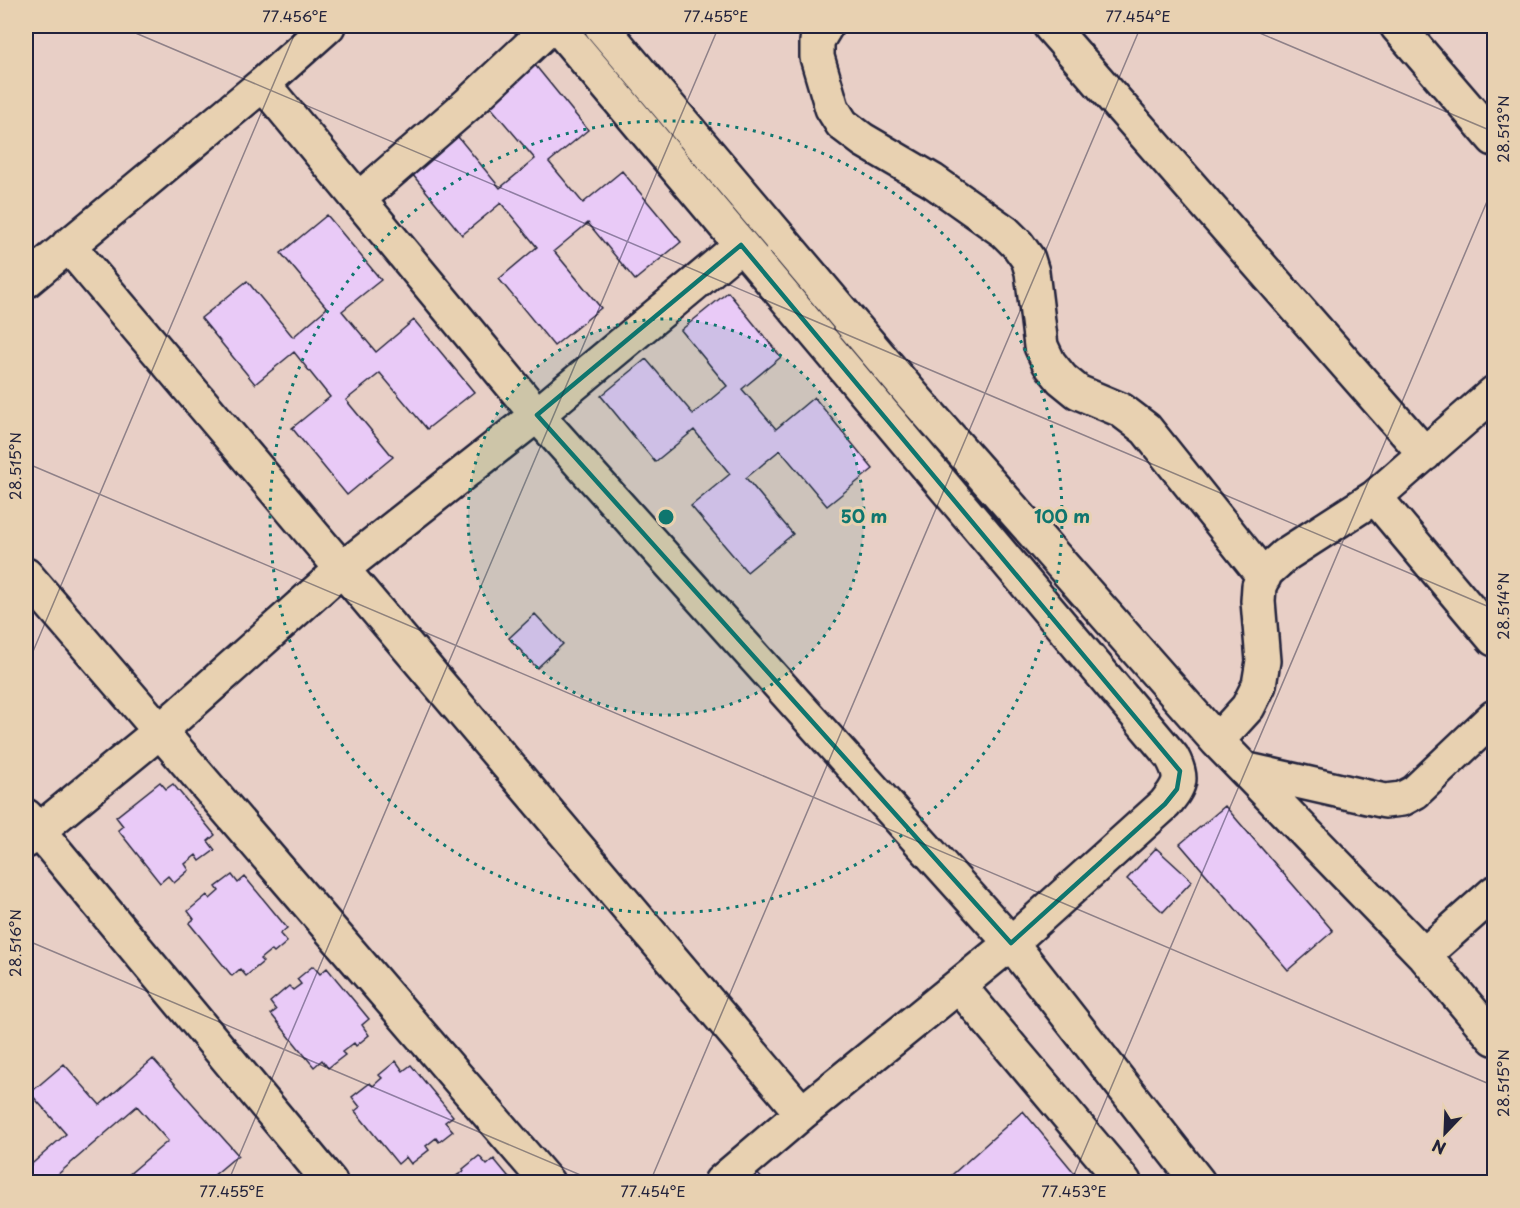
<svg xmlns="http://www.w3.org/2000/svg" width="1520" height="1208" font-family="'Playpen Sans',sans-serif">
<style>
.built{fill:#e8cfc6}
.building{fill:#e9caf7;stroke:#22223b;stroke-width:1.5}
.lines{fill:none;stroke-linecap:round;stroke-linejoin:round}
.minor-casing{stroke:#22223b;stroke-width:38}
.minor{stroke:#e8d1b1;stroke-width:33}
.marked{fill:none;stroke:#0f766e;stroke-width:4.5;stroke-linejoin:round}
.ticks{fill:none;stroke:#22223b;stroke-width:1.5;stroke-opacity:0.45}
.ring{fill:none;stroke:#0f766e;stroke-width:3;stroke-dasharray:3 6}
.centre{fill:#0f766e;stroke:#e8d1b1;stroke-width:3}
.ring-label{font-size:18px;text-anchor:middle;font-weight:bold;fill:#0f766e;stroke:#e8d1b1;stroke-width:6;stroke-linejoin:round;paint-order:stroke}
.neatline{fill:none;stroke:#22223b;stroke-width:2}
.ticks-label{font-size:15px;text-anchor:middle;fill:#22223b}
</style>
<rect width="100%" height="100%" fill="#e8d1b1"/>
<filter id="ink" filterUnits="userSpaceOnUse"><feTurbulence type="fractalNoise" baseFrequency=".0167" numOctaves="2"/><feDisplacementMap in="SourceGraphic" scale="12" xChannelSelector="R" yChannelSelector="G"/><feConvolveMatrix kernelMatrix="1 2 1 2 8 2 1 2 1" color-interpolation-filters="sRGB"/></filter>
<g filter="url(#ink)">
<path class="built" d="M26,26h1468v1156h-1468z"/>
<path class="building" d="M535,65l53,65 -39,32 34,41 39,-32 59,71 -46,38 -47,-57 -34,28 47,57 -47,38 -55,-67 38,-32 -36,-44 -39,32 -54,-66 46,-37 46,56 35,-29 -47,-55z
M327,215l54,65 -39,31 34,41 38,-32 60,72 -47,37 -47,-56 -34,27 47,57 -46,38 -55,-67 38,-31 -36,-45 -39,32 -54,-66 46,-37 46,56 34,-29 -46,-55z
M728,292l53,65 -39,32 34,40 38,-32 59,72 -46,37 -47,-56 -34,28 47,56 -46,38 -56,-66 39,-32 -36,-44 -39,32 -54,-66 45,-37 47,55 34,-28 -46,-56z
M535,614l28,30 -26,24 -28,-30z
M160,782l6,7 7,-5 42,51 -7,6 7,9 -15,11 -4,-6 -11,9 4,6 -15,13 -6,-7 -8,7 -42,-53 5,-4 -7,-9z
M1225,806l108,125 -45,39 -108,-126z
M1156,848l36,33 -29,31 -36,-33z
M232,875l6,8 7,-6 42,51 -7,6 7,8 -13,11 -3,-3 -11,9 3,3 -17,14 -6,-7 -8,7 -43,-53 5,-4 -6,-8 19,-16 3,4 9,-8 -3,-4z
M313,966l7,8 7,-6 42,51 -7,6 7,10 -13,11 -2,-3 -12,9 3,3 -17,13 -6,-8 -8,7 -43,-53 5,-4 -6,-8 19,-16 4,4 8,-6 -4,-5z
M153,1059l85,96 -32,27h-86l48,-41 -31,-35 -88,76h-23v-13l40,-35 -36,-41 34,-29 36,41z
M396,1061l7,10 8,-6 42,51 -8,6 8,9 -14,11 -3,-4 -10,8 3,4 -18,14 -5,-7 -8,7 -43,-53 5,-4 -8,-10 18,-14 3,3 9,-8 -3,-3z
M1023,1111l59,71h-138z
M479,1156l8,9 7,-6 19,23h-66l17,-11 -1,-2z
M756,1172l9,10h-22z"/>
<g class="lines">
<g class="minor-casing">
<path id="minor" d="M557,26l615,731c12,22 8,28 -7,47l-154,139 -209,170 -81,69
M601,26l312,370 304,345 207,214 70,83
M826,26l-9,15v16l15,51 10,16 21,16 70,41 72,51 13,13 10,14 4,13 9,74 8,17 13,16 16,13 43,18 25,19 118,148
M1050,26l375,428
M1397,26l97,113
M263,84l274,331 474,528 187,239
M359,199l108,-94 84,-79
M68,245l734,868
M26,281l237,-197 65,-58
M1375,497l119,142
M26,575l521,607
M1217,741l31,-34 11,-22 4,-24 -5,-60 1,-15 7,-14 19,-17 90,-58 119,-104
M1244,769l141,32 17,-2 13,-7 79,-75
M26,816l304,366
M26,841l133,-109 183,-163 195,-154 204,-170
M1424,955l70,-62
M959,986l165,196"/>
</g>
<use href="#minor" class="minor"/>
</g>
</g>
<path class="marked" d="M741,245l439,526 -3,18 -12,15 -154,139 -474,-528z"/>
<path class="ticks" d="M119,26l1375,583M1243,26l251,106M26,463l1468,623M26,668l272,-642M26,940l571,242M228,1182l491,-1156M650,1182l491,-1156M1071,1182l423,-997M1492,1182l2,-4"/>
<circle cx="666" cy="517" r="198" fill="#0f766e" fill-opacity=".12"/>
<g class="ring">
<circle cx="666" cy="517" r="198"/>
<circle cx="666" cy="517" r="396"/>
</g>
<circle cx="666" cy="517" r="9" class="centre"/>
<g class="ring-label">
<text x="864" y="523">50 m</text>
<text x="1062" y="523">100 m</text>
</g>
<rect width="1520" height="1208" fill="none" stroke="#e8d1b1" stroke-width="66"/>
<g transform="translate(1445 1133) rotate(203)" stroke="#e8d1b1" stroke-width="4.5" paint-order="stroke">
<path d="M0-4.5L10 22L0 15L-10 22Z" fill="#22223b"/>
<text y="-9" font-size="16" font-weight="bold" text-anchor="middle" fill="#22223b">N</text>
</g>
<rect x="33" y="33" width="1454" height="1142" class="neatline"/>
<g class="ticks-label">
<text x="295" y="22">77.456°E</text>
<text x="716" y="22">77.455°E</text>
<text x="1138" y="22">77.454°E</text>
<text transform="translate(1504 129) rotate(-90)" y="5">28.513°N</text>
<text transform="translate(16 466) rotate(-90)" y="5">28.515°N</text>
<text transform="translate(1504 606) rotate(-90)" y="5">28.514°N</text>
<text transform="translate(16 943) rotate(-90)" y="5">28.516°N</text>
<text transform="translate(1504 1083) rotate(-90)" y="5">28.515°N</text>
<text x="232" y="1197">77.455°E</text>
<text x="653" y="1197">77.454°E</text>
<text x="1074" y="1197">77.453°E</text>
</g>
</svg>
